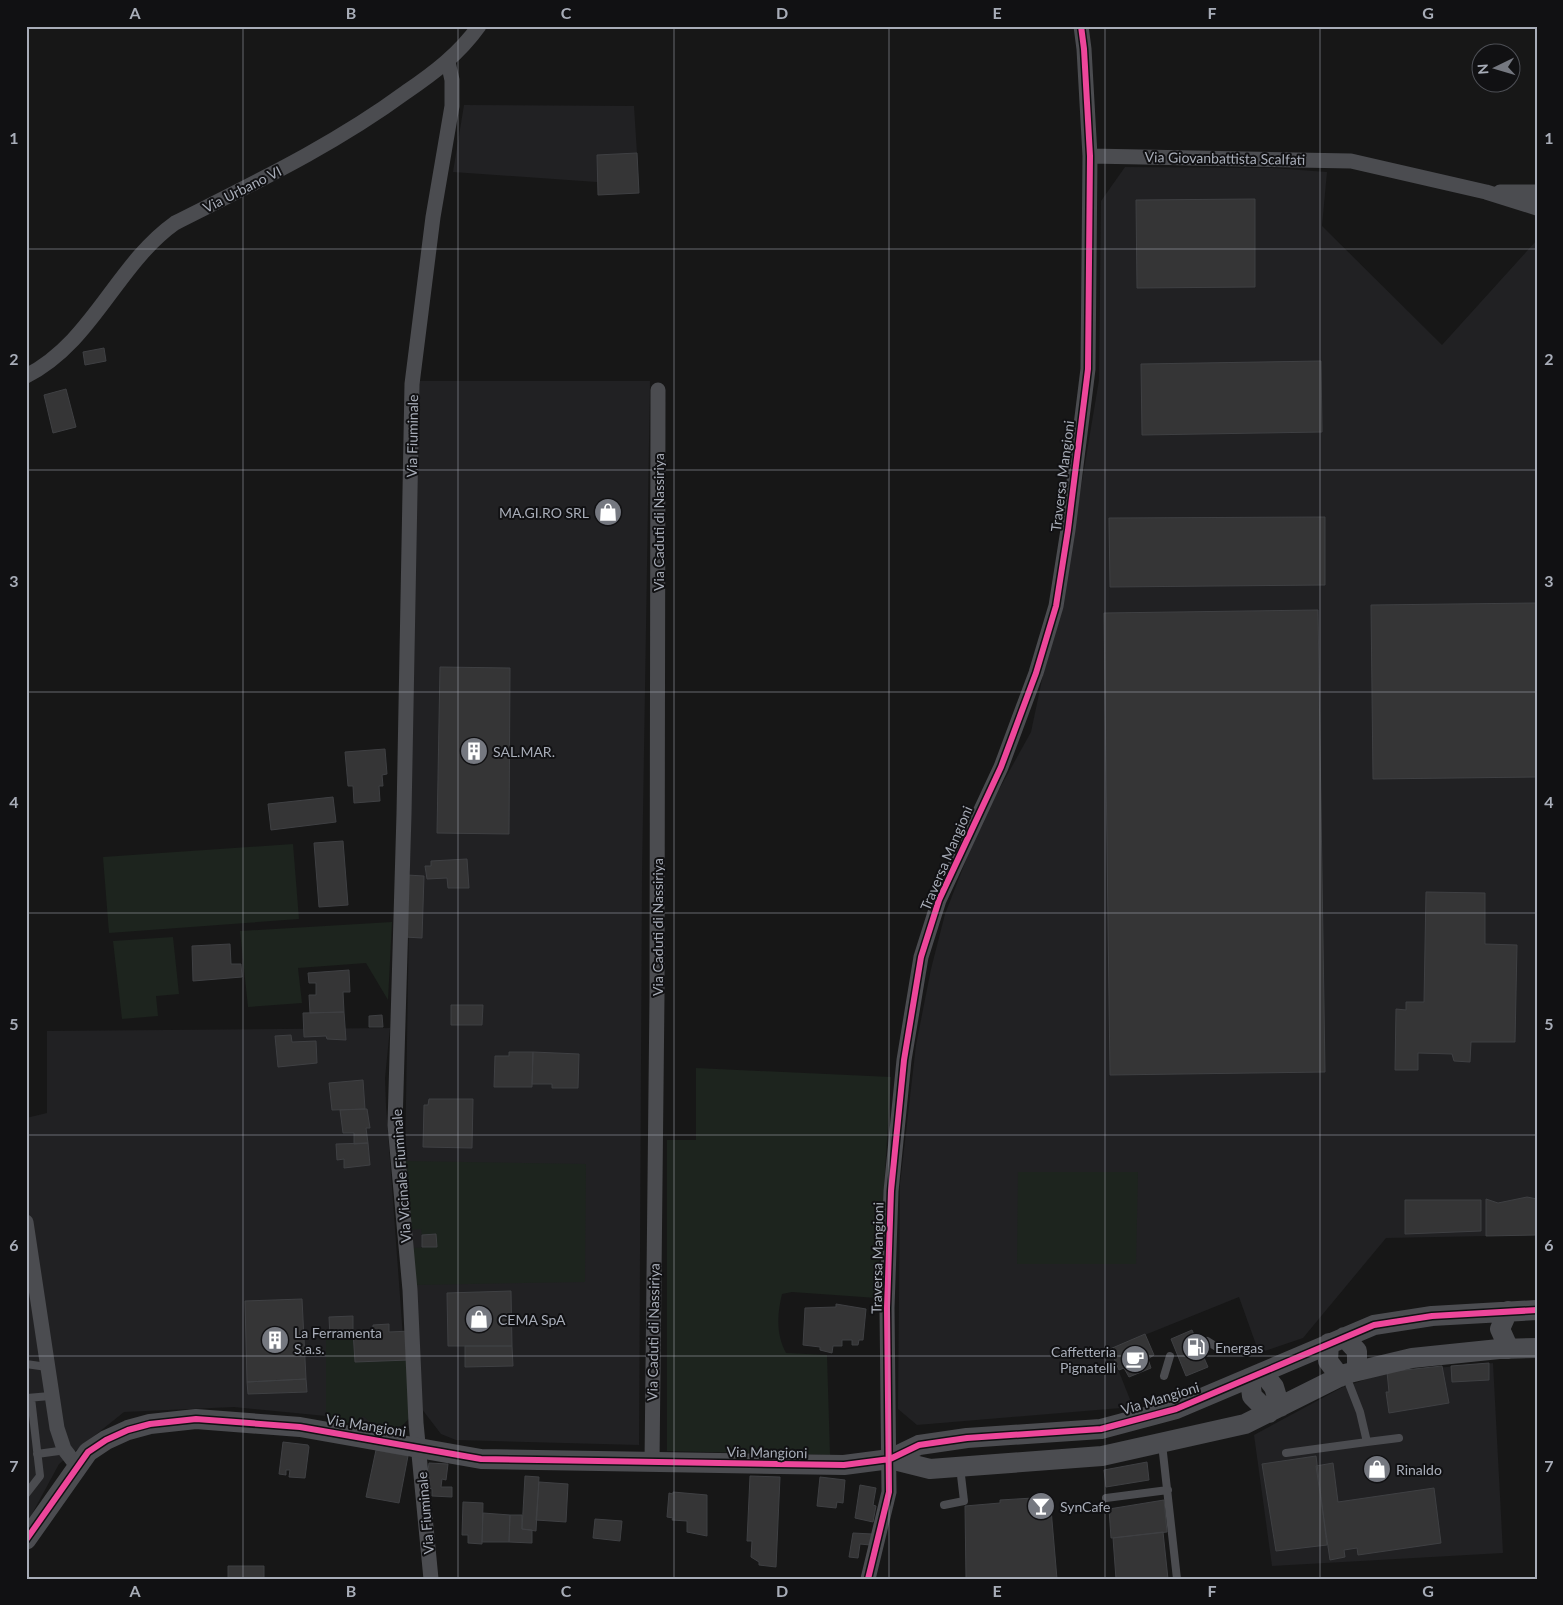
<svg xmlns="http://www.w3.org/2000/svg" width="1563" height="1605" font-family="Lato,sans-serif">
<style>
.built{fill:#212123}
.green{fill:#1d241e}
.building{fill:#353536;stroke:#3f4043}
.lines{fill:none;stroke-linecap:round;stroke-linejoin:round}
.service{stroke:#4b4c50;stroke-width:8}
.minor{stroke:#4b4c50;stroke-width:15}
.tertiary{stroke:#4b4c50;stroke-width:20}
.cycleway-casing{stroke:#111113;stroke-width:9}
.cycleway{stroke:#ed469a;stroke-width:6}
.grid{fill:none;stroke:#a8adb8;stroke-width:1;stroke-opacity:0.55}
.labels{text-anchor:middle;dominant-baseline:central;stroke-width:4;stroke-linejoin:round;paint-order:stroke}
.street-label{font-size:14px;fill:#a8adb8;stroke:#111113}
.poi-label{font-size:14px;fill:#a8adb8;stroke:#111113;text-anchor:start}
.neatline{fill:none;stroke:#a8adb8;stroke-width:2}
.grid-label{font-size:16px;text-anchor:middle;font-weight:bold;fill:#a8adb8}
</style>
<rect width="100%" height="100%" fill="#171717"/>
<path class="built" d="M464,105l170,1 5,79 -186,-13z
M1125,167l148,1 54,4 -5,54 120,119 95,-105v995l-151,3 -83,100 -44,15 -20,-56 -129,52 23,58 -216,18 -19,-16 2,-225 16,-139 15,-76 14,-55 36,-92 50,-90 45,-215 23,-137 2,-179z
M418,381h232l-8,494 -3,570 -183,-5 -15,-6 -23,-30 -13,-243z
M390,1028l-5,50 1,28 22,299 -5,17 -12,10 -65,-16 -92,-9 -110,5 -65,52 -33,61v-407l21,-5v-82z
M1493,1363l10,190 -231,13 -18,-131 87,-47 46,-16z"/>
<path class="green" d="M293,844l6,75 -190,14 -6,-76z
M392,922l-4,78 -22,-37 -68,5 4,35 -54,4 -8,-76z
M173,937l6,57 -23,2 2,20 -36,3 -9,-78z
M696,1068l195,9 -14,221 -85,-6 -10,2c-5,21 -6,40 4,59l41,2 3,100 -163,-4v-311h29z
M403,1161l183,3 -1,118 -172,3 -3,-37 27,-1 -1,-13 -14,1 -1,-6 -13,1z
M1018,1172h120l-2,92h-119z
M326,1337h27l1,16 55,7 1,57c-8,11 -15,13 -29,14l-18,-15 -7,8 -30,-4z"/>
<path class="building" d="M637,153l2,40 -41,2 -1,-40z
M1255,199v88l-118,1 -1,-88z
M104,348l2,13 -21,4 -2,-13z
M1321,361l1,71 -180,3 -1,-71z
M66,389l10,38 -23,6 -9,-38z
M1325,517v68l-215,2 -1,-69z
M1537,603v174l-164,2 -2,-174z
M1318,610l7,462 -215,3 -6,-462z
M440,667l70,1 -1,166 -72,-1z
M385,749l2,25 -5,1 1,11h-4l1,15 -26,2 -1,-17h-5l-3,-34z
M333,797l3,25 -65,8 -3,-26z
M343,841l5,64 -29,2 -5,-64z
M467,859l2,29h-21l-1,-10 -20,1 -2,-13h6v-5z
M407,875l17,1 -2,62 -17,-1z
M1426,892l59,1v51l32,1 -2,97h-44l-1,20 -16,-1 -2,-7 -34,-1v17h-23l1,-61 10,1v-8h18z
M230,944l1,20h10l1,13 -49,4 -1,-35z
M349,970l1,22h-7l1,20 -34,1 -1,-18h7v-12h-7l-1,-10z
M451,1005h32l-1,20h-31z
M344,1012l2,28 -19,-1 -1,-3 -22,1 -1,-24z
M382,1015l1,12h-14v-11z
M291,1035l1,7 24,-1 1,22 -39,4 -3,-31z
M509,1052h24l-1,35h-38l1,-31h14z
M533,1052l46,2 -1,34h-26v-4h-20z
M363,1080l2,29 -33,1 -3,-27z
M429,1099h44l-1,49 -49,-1 1,-42h4z
M365,1109h2l3,19h-4l2,15 -14,1v-11h-11l-3,-23z
M368,1143l2,22 -26,3v-9l-7,1 -1,-16z
M1527,1197l10,2v36l-51,1v-37l12,4z
M1405,1200h76v31l-76,3z
M436,1234l1,13h-15v-12z
M511,1291l1,55h-64l-1,-53z
M302,1299l4,80 -59,3 -2,-81z
M836,1304l30,5 -3,31h-4l-1,5h-6v-5h-10v6h-9l-1,7 -12,-3v-3l-17,-2 2,-37 31,-1z
M353,1316v21h-23l-1,-20z
M389,1324v8l21,-1 -1,29 -54,2 -2,-31h20v-6z
M1192,1330l16,37 -22,9 -15,-37z
M1145,1334l9,21 -6,4 3,9 -22,9 -5,-9 -5,2 -9,-21z
M465,1346h47l1,20 -48,1z
M1489,1363v17l-37,2 -1,-16z
M1442,1366l7,37 -60,10 -3,-21h3l-2,-20z
M306,1379l1,13 -59,2 -1,-12z
M283,1442l25,3 1,2 -4,31 -16,-1 1,-7h-4v5l-7,-1z
M376,1450l32,6 -9,47 -33,-6z
M1316,1456l11,89 -51,6 -14,-87z
M1147,1462l2,18 -43,7 -2,-17z
M429,1463l19,1 -2,16 -4,-1 -1,8h11v10l-20,-1v-7l-3,-1 1,-9 -3,-1z
M1333,1463l5,39 96,-14 7,55 -83,12 -1,-7 -13,2 1,7 -15,3 -14,-94z
M525,1476l14,1 -3,54 -14,-2z
M750,1476l30,1 -4,90 -17,-2v-3l-8,-5 1,-16h-5z
M820,1477l25,3 -2,23 -6,-1 -1,6 -19,-2z
M539,1482l29,2 -2,38 -30,-2z
M860,1485l16,3 -3,17 3,1 -3,16 -18,-4z
M673,1492l34,3v41l-20,-4v-11l-15,-1 1,-2 -6,-1 2,-24 4,1z
M1050,1497l7,82h-91l-1,-73 35,-3v-3z
M1164,1500l3,32 -56,6 -2,-29z
M463,1502l20,1 -1,41 -14,-1v-8h-6z
M483,1513l27,2 -1,27h-27z
M510,1515h12v14l10,1v13l-23,-1z
M595,1519l27,2 -2,20 -27,-3z
M1163,1532l5,47h-52l-3,-41z
M853,1533l19,1 -2,11 -10,-1 -2,14 -9,-1z
M228,1566h36v13h-36z"/>
<g class="lines">
<path class="service" d="M1207,1341l13,8
M26,1364l21,3
M1164,1376l6,-20
M27,1398l23,-2
M1367,1442l32,-4
M1162,1444l15,135
M1286,1453l81,-11 -7,-30 -14,-36
M37,1454l22,-3 5,-2
M26,1494l14,-18 -9,-78
M1106,1498l62,-8
M944,1505l20,-4 -4,-34"/>
<path class="minor" d="M1090,156l261,5 135,31 51,16
M1500,192h37
M26,376c67,-34 90,-111 149,-153 79,-40 159,-78 231,-131 28,-19 53,-38 73,-66
M26,1222l31,206 7,21 13,17
M652,1463l5,-468 1,-605
M431,1579l-15,-156 -6,-133 -15,-165 9,-311 8,-430 21,-167 19,-111v-26l-4,-18
M868,1579l21,-87 -2,-184 4,-117 13,-131 17,-103 18,-57 62,-133 35,-94 20,-67 12,-76 20,-161 2,-213 -6,-107 -3,-23"/>
<path class="tertiary" d="M1508,1311l-8,18 9,20
M1344,1337l13,14v20
M1329,1343l-1,18 12,16
M1263,1373l11,14 6,20
M1250,1379l2,17 17,17
M890,1459l40,10 172,-13 143,-32 100,-50 67,-16 87,-9 38,-1
M26,1540l62,-88 18,-12 22,-10 22,-6 46,-5 104,8 181,32 363,6 46,-6 29,-14 48,-7 134,-9 75,-20 198,-84 58,-9 105,-6"/>
<g class="cycleway-casing">
<path id="cycleway" d="M26,1540l62,-88 18,-12 22,-10 22,-6 46,-5 104,8 181,32 363,6 46,-6 29,-14 48,-7 134,-9 75,-20 198,-84 58,-9 105,-6
M868,1579l21,-87 -2,-184 4,-117 13,-131 17,-103 18,-57 62,-133 35,-94 20,-67 12,-76 20,-161 2,-213 -6,-107 -3,-23"/>
</g>
<use href="#cycleway" class="cycleway"/>
</g>
<path class="grid" d="M243,26v1553M458,26v1553M674,26v1553M889,26v1553M1105,26v1553M1320,26v1553M26,249h1511M26,470h1511M26,692h1511M26,913h1511M26,1135h1511M26,1356h1511"/>
<defs>
<g id="shop-disc" transform="scale(1.4375)"><circle r="9.5" fill="#757880" stroke="#111113"/><path d="M-5-2.5h2.3a2.7 3.5 0 0 1 5.4 0H5L5.5 6h-11ZM-1.5-2.5h3a1.5 2.3 0 0 0-3 0Z" fill="#fff"/></g>
<g id="building-disc" transform="scale(1.4375)"><circle r="9.5" fill="#757880" stroke="#111113"/><path d="M-4-6H4V6H1V3H-1V6H-4ZM-2.5-4.3h1.7v1.8h-1.7ZM.8-4.3h1.7v1.8H.8ZM-2.5-1h1.7V.8h-1.7ZM.8-1h1.7V.8H.8Z" fill="#fff"/></g>
<g id="fuel-disc" transform="scale(1.4375)"><circle r="9.5" fill="#757880" stroke="#111113"/><path d="M-5.5-6h7V0h2V4h1.3V-2.5L3-4.5l.8-.8L6-3V5H2.5V1h-1V6h-7ZM-4.2-4.7v3.2H.2V-4.7Z" fill="#fff"/></g>
<g id="cafe-disc" transform="scale(1.4375)"><circle r="9.5" fill="#757880" stroke="#111113"/><path d="M-5.5-4.5H6V0H3Q3 3.5 0 3.5H-2.5Q-5.5 3.5-5.5 0ZM3-3.2v2h1.7v-2ZM-6 4.5H4V6H-6Z" fill="#fff"/></g>
<g id="bar-disc" transform="scale(1.4375)"><circle r="9.5" fill="#757880" stroke="#111113"/><path d="M-6-5H6L.8 .8V4.5H3.5V6h-7V4.5H-.8V.8Z" fill="#fff"/></g>
</defs>
<g fill-rule="evenodd">
<use href="#shop-disc" x="608" y="512"/>
<use href="#building-disc" x="474" y="751"/>
<use href="#shop-disc" x="479" y="1319"/>
<use href="#building-disc" x="275" y="1340"/>
<use href="#fuel-disc" x="1196" y="1347"/>
<use href="#cafe-disc" x="1135" y="1359"/>
<use href="#shop-disc" x="1377" y="1469"/>
<use href="#bar-disc" x="1041" y="1506"/>
</g>
<g class="labels">
<g class="street-label">
<text transform="translate(1225 158) rotate(1)">Via Giovanbattista Scalfati</text>
<text transform="translate(242 189) rotate(-27)">Via Urbano VI</text>
<text transform="translate(412 436) rotate(-89)">Via Fiuminale</text>
<text transform="translate(1062 476) rotate(-83)">Traversa Mangioni</text>
<text transform="translate(658 522) rotate(-90)">Via Caduti di Nassiriya</text>
<text transform="translate(946 858) rotate(-67)">Traversa Mangioni</text>
<text transform="translate(657 927) rotate(-90)">Via Caduti di Nassiriya</text>
<text transform="translate(401 1176) rotate(-94)">Via Vicinale Fiuminale</text>
<text transform="translate(877 1258) rotate(-89)">Traversa Mangioni</text>
<text transform="translate(653 1332) rotate(-89)">Via Caduti di Nassiriya</text>
<text transform="translate(1160 1398) rotate(-17)">Via Mangioni</text>
<text transform="translate(366 1425) rotate(9)">Via Mangioni</text>
<text transform="translate(767 1452) rotate(1)">Via Mangioni</text>
<text transform="translate(425 1513) rotate(-95)">Via Fiuminale</text>
</g>
<g class="poi-label">
<text x="589" y="512" text-anchor="end">MA.GI.RO SRL</text>
<text x="493" y="751">SAL.MAR.</text>
<text x="498" y="1319">CEMA SpA</text>
<text x="294" y="1332">La Ferramenta<tspan x="294" dy="16">S.a.s.</tspan></text>
<text x="1215" y="1347">Energas</text>
<text x="1116" y="1351" text-anchor="end">Caffetteria<tspan x="1116" dy="16">Pignatelli</tspan></text>
<text x="1396" y="1469">Rinaldo</text>
<text x="1060" y="1506">SynCafe</text>
</g>
</g>
<rect width="1563" height="1605" fill="none" stroke="#111113" stroke-width="55"/>
<g transform="translate(1496 68) rotate(265)"><circle r="24" fill="#111113" stroke="#4d4f55"/>
<path d="M0-4L9 19L0 12L-9 19Z" fill="#757880"/>
<text y="-8" font-size="14" font-weight="bold" text-anchor="middle" fill="#a8adb8">N</text>
</g>
<rect x="28" y="28" width="1508" height="1550" class="neatline"/>
<g class="grid-label">
<text x="135" y="19">A</text>
<text x="351" y="19">B</text>
<text x="566" y="19">C</text>
<text x="782" y="19">D</text>
<text x="997" y="19">E</text>
<text x="1212" y="19">F</text>
<text x="1428" y="19">G</text>
<text x="14" y="144">1</text>
<text x="1549" y="144">1</text>
<text x="14" y="365">2</text>
<text x="1549" y="365">2</text>
<text x="14" y="587">3</text>
<text x="1549" y="587">3</text>
<text x="14" y="808">4</text>
<text x="1549" y="808">4</text>
<text x="14" y="1030">5</text>
<text x="1549" y="1030">5</text>
<text x="14" y="1251">6</text>
<text x="1549" y="1251">6</text>
<text x="14" y="1472">7</text>
<text x="1549" y="1472">7</text>
<text x="135" y="1597">A</text>
<text x="351" y="1597">B</text>
<text x="566" y="1597">C</text>
<text x="782" y="1597">D</text>
<text x="997" y="1597">E</text>
<text x="1212" y="1597">F</text>
<text x="1428" y="1597">G</text>
</g>
</svg>
